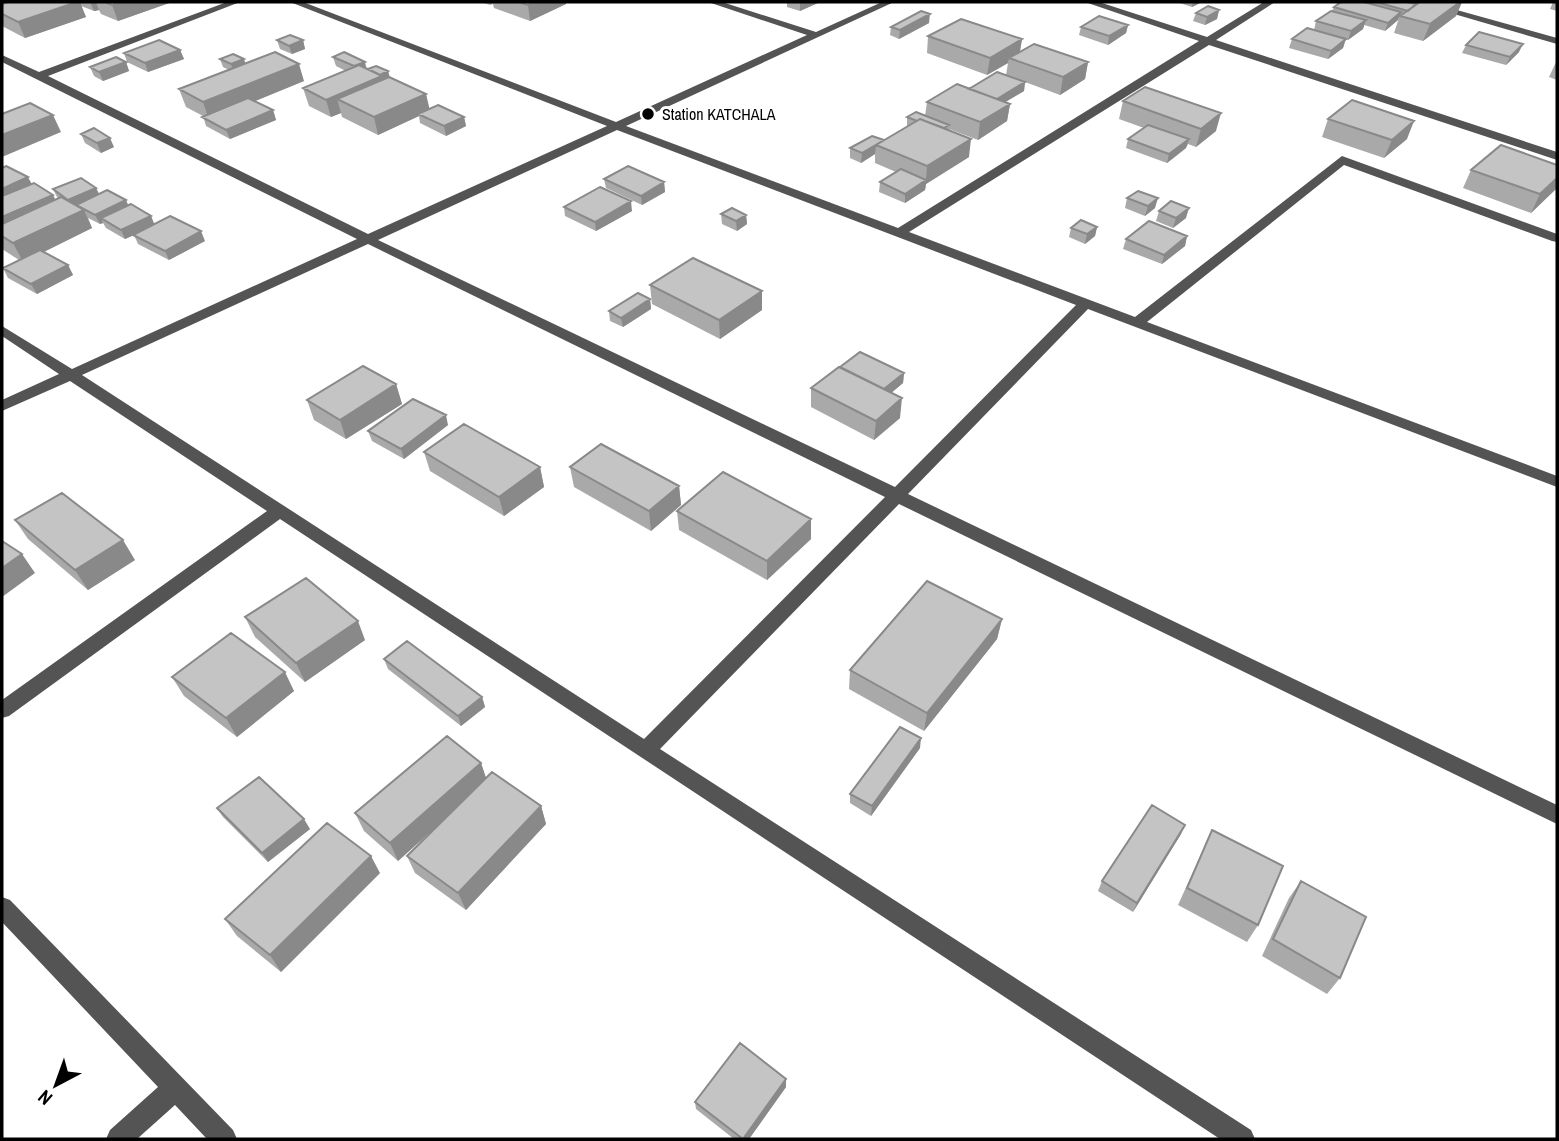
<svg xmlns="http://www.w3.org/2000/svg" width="1559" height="1141" font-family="'Archivo Narrow',sans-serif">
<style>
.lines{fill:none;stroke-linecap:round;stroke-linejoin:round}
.minor{fill:#545454;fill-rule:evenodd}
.wall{fill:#a9a9a9}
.shaded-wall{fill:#898989}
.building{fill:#c4c4c4;stroke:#898989;stroke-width:2}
.poi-dot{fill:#000;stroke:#fff;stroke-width:2.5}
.labels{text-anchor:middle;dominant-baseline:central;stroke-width:6;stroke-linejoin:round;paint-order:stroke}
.far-poi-label{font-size:16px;fill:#000;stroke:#fff;text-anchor:start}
</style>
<rect width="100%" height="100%" fill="#fff"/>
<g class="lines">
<path class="minor" d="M227,2h13l-192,74 320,158 239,-108 -317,-124h13l313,120 191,-87 -99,-33h14l94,30 66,-30h12l-268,124 272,102 301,-187 -114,-39h14l108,35 57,-35h11l-59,38 341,112v8l-348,-115 -300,187 226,85 207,-161 215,78v8l-5,-1 -208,-76 -197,157 410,154v11l-469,-178 -180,185 649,311v19l-658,-320 -239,245 591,381 4,9h-35l-940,-620 -271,197 -7,2v-18l265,-189 -197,-130 -68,30v-11l57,-26 -57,-38v-10l70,43 285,-130 -355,-177v-7l37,17zM617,130l459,175 -181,182 -517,-247zM368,244l517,253 -241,242 -562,-364z
M1413,2h15l129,36v6z
M2,897l8,3 223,230 4,9h-30l-32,-34 -38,34h-31l4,-9 48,-43 -156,-165z"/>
</g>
<path class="wall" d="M2,2h170l-54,19 -17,-7 -2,-4 -5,1 -13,-5 5,11 -61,21 -23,-12z
M481,2h85v2l-36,17 -36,-13 -1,-4 -3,1z
M787,2h33l-20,9 -13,-4z
M1177,2h25l-10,5z
M1341,2h66l9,2 4,-2h42l-6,14 -33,25 -29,-8 5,-15 -1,2 -13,11 -21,-6 -1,4 -15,11 -3,-1 -2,9 -15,11 -39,-11 3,-9 22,-9 2,-9 16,-10 2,-4z
M1553,2h4v9l-7,-2z
M1219,10l-2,9 -12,6 -12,-4 3,-8z
M929,23l-30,16 -9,-4 1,-8z
M1128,25l-2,8 -18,12 -29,-10 2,-8z
M928,36l94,3 -2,13 68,10 -3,17 -25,16 -35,-13 -1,9 -19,11 5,2 -3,17 -29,19 -29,-11 20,28 -43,27 -1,6 -20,13 -26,-11 1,-10 16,-10 -21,-9v-9l-14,9 -11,-5v-10l34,-8 23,-13v-10l18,-1 2,-14 42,-13 37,-14 2,-12 -21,12 -60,-22z
M277,40h26l2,9 -13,5 -12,-5z
M1466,45l53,7 -13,13 -44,-12z
M180,50l4,9 -36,13 -21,-10 -3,-9z
M333,57l35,12 20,2 2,6 36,17 3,15 35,8 2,9 -20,10 -26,-13 -1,-7 -41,19 -36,-18 -1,-4 -10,4 -22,-11 -6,-18 43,-17 -10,-5z
M220,59l25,5 59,17 -49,20 18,9 3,10 -46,19 -24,-13 -3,-10 -17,-9 -7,-18 50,-19 -6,-3z
M1557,60v20l-8,-3z
M126,62l3,9 -26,10 -9,-5 -4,-9z
M1123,101l93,30 -20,16 -8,-3 -2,4 -19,15 -41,-15 2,-9 16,-11 -25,-9z
M1328,119l79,20 -23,19 -62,-21z
M81,134l33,13 -13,6 -16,-10z
M2,163l2,4 52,33 2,-1 -5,-10 43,-1 3,6 52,22 3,8 51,17 -36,19 -31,-16 -4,-9 -9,4 -19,-11 -3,-5 -3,1 -12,-6 4,10 -48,24 24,13 5,10 -36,19 -29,-16 -5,-10 16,-8 -17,-11z
M1557,165v23l-26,25 -68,-25 8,-18z
M604,179l60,3 1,10 -23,13 -36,-17z
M1127,198l28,10 -10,8 -20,-8z
M564,207l68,4 -36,20 -31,-15z
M1159,211l27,7 -13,10 -17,-7z
M721,214l25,1 1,9 -10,7 -15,-7z
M1097,227l-2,9 -10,8 -16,-7 2,-9z
M1187,236l-2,10 -23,18 -39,-15 3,-10z
M650,285l112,6v19l-42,29 -68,-35z
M650,299l1,10 -28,18 -13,-6 -1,-10z
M904,373l-1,10 -12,10 9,25 -26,22 -63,-33v-19z
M396,384l6,20 -56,35 -32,-19 -7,-20z
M448,425l-44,34 -32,-18 -4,-10z
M424,452l116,15 4,20 -40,29 -74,-45z
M570,467l109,19 2,19 -30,26 -77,-44z
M677,511l134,28 -44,41 -88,-50z
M15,520l120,40 -47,30 -60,-51z
M245,617l120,23 -60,42 -50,-45z
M1002,619l-5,20 -73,92 -75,-42 1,-19z
M384,659l98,38 3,10 -24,19 -73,-57z
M172,677l122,14 -57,46 -53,-41z
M920,748l-49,68 -21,-13v-9z
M481,763l5,15 55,28 5,18 -80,86 -51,-37 -8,-17 30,-30 -39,35 -34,-30 -9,-18z
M217,808l93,21 -42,33 -45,-45z
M1212,830l46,95 -11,17 -69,-37z
M1181,834l-48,78 -35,-21 4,-10z
M380,873l-99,99 -44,-36 -12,-17z
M1301,881l39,97 -13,16 -65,-38 27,-58z
M786,1079v8l-37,52h-15l-38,-30 -1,-7z"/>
<path class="shaded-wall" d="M77,2h3l6,15 -61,21 -7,-16z
M90,2h6l3,8 -5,1z
M105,2h67l-54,19 -6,-16z
M534,2h32v2l-36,17 -2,-16z
M802,2h18l-20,9v-8z
M1193,2h9l-10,5z
M1460,2h2l-6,14 -33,25 7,-17z
M1219,10l-2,9 -12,6 2,-8z
M1401,12l-3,8 -13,11 3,-8z
M930,14l-1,9 -30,16 1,-9z
M1366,20l-3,9 -15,11 3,-9z
M1128,25l-2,8 -18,12 1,-9z
M1022,39l-3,17 -10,2 -1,5 -21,12 3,-17z
M1346,39l-3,9 -15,11 3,-8z
M303,40l2,9 -13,5 -3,-8z
M1523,44l-4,8 -13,13 4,-8z
M180,50l4,9 -36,13 -3,-9z
M244,59l3,9 -13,5 -3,-9z
M126,62l3,9 -26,10 -4,-9z
M365,62l2,9 -13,-5z
M1088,62l-3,17 -25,16 3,-18z
M299,64l5,17 -95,39 -6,-18z
M388,71l2,9 -53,19 4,14 -10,4 -5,-17z
M1025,82l-1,9 -30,18 1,-9z
M426,94l4,17 -12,3 1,2 -41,19 -4,-18z
M1010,104l-3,17 -29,19 2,-18z
M273,110l3,10 -46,19 -4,-9z
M1221,113l-5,18 -20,16 5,-18z
M53,115l8,17 -59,25v-22z
M464,117l2,9 -20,10 -2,-10z
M1414,121l-7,18 -23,19 8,-18z
M110,138l4,9 -13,6 -4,-10z
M971,139l-2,18 -43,27 -1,6 -20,13v-9l21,-14 1,-14z
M1189,139l-3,9 -19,15 2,-9z
M876,145l-1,9 -14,9 1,-10z
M28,177l10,19 -36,16v-23z
M1557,178v10l-26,25 9,-19z
M664,182l1,10 -23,13 -1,-9z
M96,188l5,10 -29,11 -4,-9z
M53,195l10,19 -61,22v-19z
M1158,198l-3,10 -10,8 3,-10z
M126,200l4,9 -29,9 2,5 -3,1 -5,-9z
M631,201l1,10 -36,20 -1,-9z
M1189,208l-3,10 -13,10 3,-10z
M84,210l8,18 -69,34 -10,-19z
M746,215l1,9 -10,7 -1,-10z
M151,216l4,10 -30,13 -4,-9z
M1097,227l-2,9 -10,8 2,-10z
M201,231l4,10 -36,19 -4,-9z
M1187,236l-2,10 -23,18 2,-9z
M68,265l5,10 -36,19 -6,-10z
M762,291v19l-42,29 -1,-19z
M650,299l1,10 -28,18 -2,-9z
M904,373l-1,10 -19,16v-10z
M396,384l6,20 -56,35 -6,-19z
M902,398l-2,20 -26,22 2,-19z
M446,415l2,10 -44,34 -3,-10z
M540,467l4,20 -40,29 -5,-19z
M679,486l2,19 -30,26 -2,-20z
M811,519v20l-44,41v-19z
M123,540l12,20 -47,30 -13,-20z
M22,554l13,19 -33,24v-29z
M1002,619l-5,20 -73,92 3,-18z
M358,621l7,19 -60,42 -9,-19z
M285,672l9,19 -57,46 -11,-19z
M482,697l3,10 -24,19 -3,-10z
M921,738l-1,10 -49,68 1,-10z
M481,763l6,18 -89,80 -8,-18z
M541,806l5,18 -80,86 -8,-17z
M304,819l6,10 -42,33 -6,-9z
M1185,825l-4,9 -48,78 4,-9z
M371,856l9,17 -99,99 -11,-17z
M786,1079v8l-37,52h-6z"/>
<path class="building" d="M8,2h69l-59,20 -16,-8v-10z
M105,2h15l-8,3z
M519,2h15l-6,3z
M1341,2h23l37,10 -13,11 -54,-16z
M1376,2h31l9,2 -8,7z
M1420,2h40l-30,22 -30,-8z
M1208,6l11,4 -12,7 -11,-4z
M921,11l9,3 -30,16 -9,-3z
M1331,11l35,9 -15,11 -35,-10z
M1099,16l29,9 -19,11 -28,-9z
M961,19l61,20 -32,19 -62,-22z
M1307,28l39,11 -15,12 -39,-12z
M1479,32l44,12 -13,13 -44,-12z
M290,35l13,5 -14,6 -12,-6z
M159,40l21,10 -35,13 -21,-10z
M1034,44l54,18 -25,15 -54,-19z
M275,52l24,12 -96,38 -24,-13z
M344,52l21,10 -11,4 -21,-9z
M233,54l11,5 -13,5 -11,-5z
M116,57l10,5 -27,10 -9,-5z
M359,65l23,11 -56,24 -23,-12z
M376,66l12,5 -8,4 -12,-6z
M997,72l28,10 -28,17 -28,-10z
M389,77l37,17 -52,23 -37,-18z
M957,84l53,20 -30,18 -53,-20z
M1145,87l76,26 -20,16 -78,-28z
M248,98l25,12 -47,20 -24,-13z
M1352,100l62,21 -22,19 -64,-21z
M30,103l23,12 -51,20v-21z
M438,105l26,12 -20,9 -26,-12z
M916,112l33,13 -5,3 -24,-9 -3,2 -10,-4z
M920,119l51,20 -44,27 -51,-21z
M1148,125l41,14 -20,15 -41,-15z
M94,128l16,10 -13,5 -16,-9z
M872,136l12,4 -22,13 -12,-5z
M1501,145l56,20v13l-17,16 -69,-24z
M6,166l22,11 -26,12v-21z
M628,166l36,16 -23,14 -37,-17z
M901,169l25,11 -21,14 -25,-12z
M81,178l15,10 -28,12 -15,-11z
M34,183l19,12 -51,22v-21z
M600,187l31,14 -36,21 -31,-15z
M107,190l19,10 -31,15 -19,-10z
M1138,191l20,7 -10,8 -21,-8z
M61,197l23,13 -71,33 -11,-7v-12z
M1171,201l18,7 -13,10 -17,-7z
M131,204l20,12 -30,14 -20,-12z
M732,208l14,7 -10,6 -15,-7z
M170,216l31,15 -36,20 -32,-16z
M1081,220l16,7 -10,7 -16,-6z
M1149,221l38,15 -23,19 -38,-16z
M40,250l28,15 -37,19 -28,-16z
M693,258l69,33 -43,29 -69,-35z
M638,293l12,6 -29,19 -12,-7z
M860,352l44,21 -20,16 -44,-22z
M363,366l33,18 -56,36 -33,-20z
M839,367l63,31 -26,23 -65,-33z
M413,399l33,16 -45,34 -33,-18z
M464,424l76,43 -41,30 -75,-45z
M601,444l78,42 -30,25 -79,-44z
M723,472l88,47 -44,42 -90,-50z
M62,493l61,47 -48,30 -60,-50z
M2,541l20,13 -20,14z
M306,578l52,43 -62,42 -51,-46z
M927,581l75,38 -75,94 -77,-43z
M231,633l54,39 -59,46 -54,-41z
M407,641l75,56 -24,19 -74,-57z
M900,727l21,11 -49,68 -22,-12z
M447,736l34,27 -91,80 -35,-30z
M492,772l49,34 -83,87 -51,-37z
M259,777l45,42 -42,34 -45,-45z
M1152,805l33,20 -48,78 -35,-22z
M327,823l44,33 -101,99 -45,-36z
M1212,830l71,36 -25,59 -71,-37z
M1301,881l65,36 -26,61 -67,-39z
M740,1043l46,36 -43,60 -48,-37z"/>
<circle class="poi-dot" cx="648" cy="114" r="7"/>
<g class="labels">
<g class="far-poi-label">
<text x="662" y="114">Station KATCHALA</text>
</g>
</g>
<rect width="1559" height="1141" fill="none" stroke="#000000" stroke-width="7"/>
<g transform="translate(56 1085) rotate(221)" stroke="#ffffff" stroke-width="5" paint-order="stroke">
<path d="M0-5L12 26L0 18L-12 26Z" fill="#000000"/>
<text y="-10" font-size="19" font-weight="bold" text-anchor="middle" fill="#000000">N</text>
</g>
</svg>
